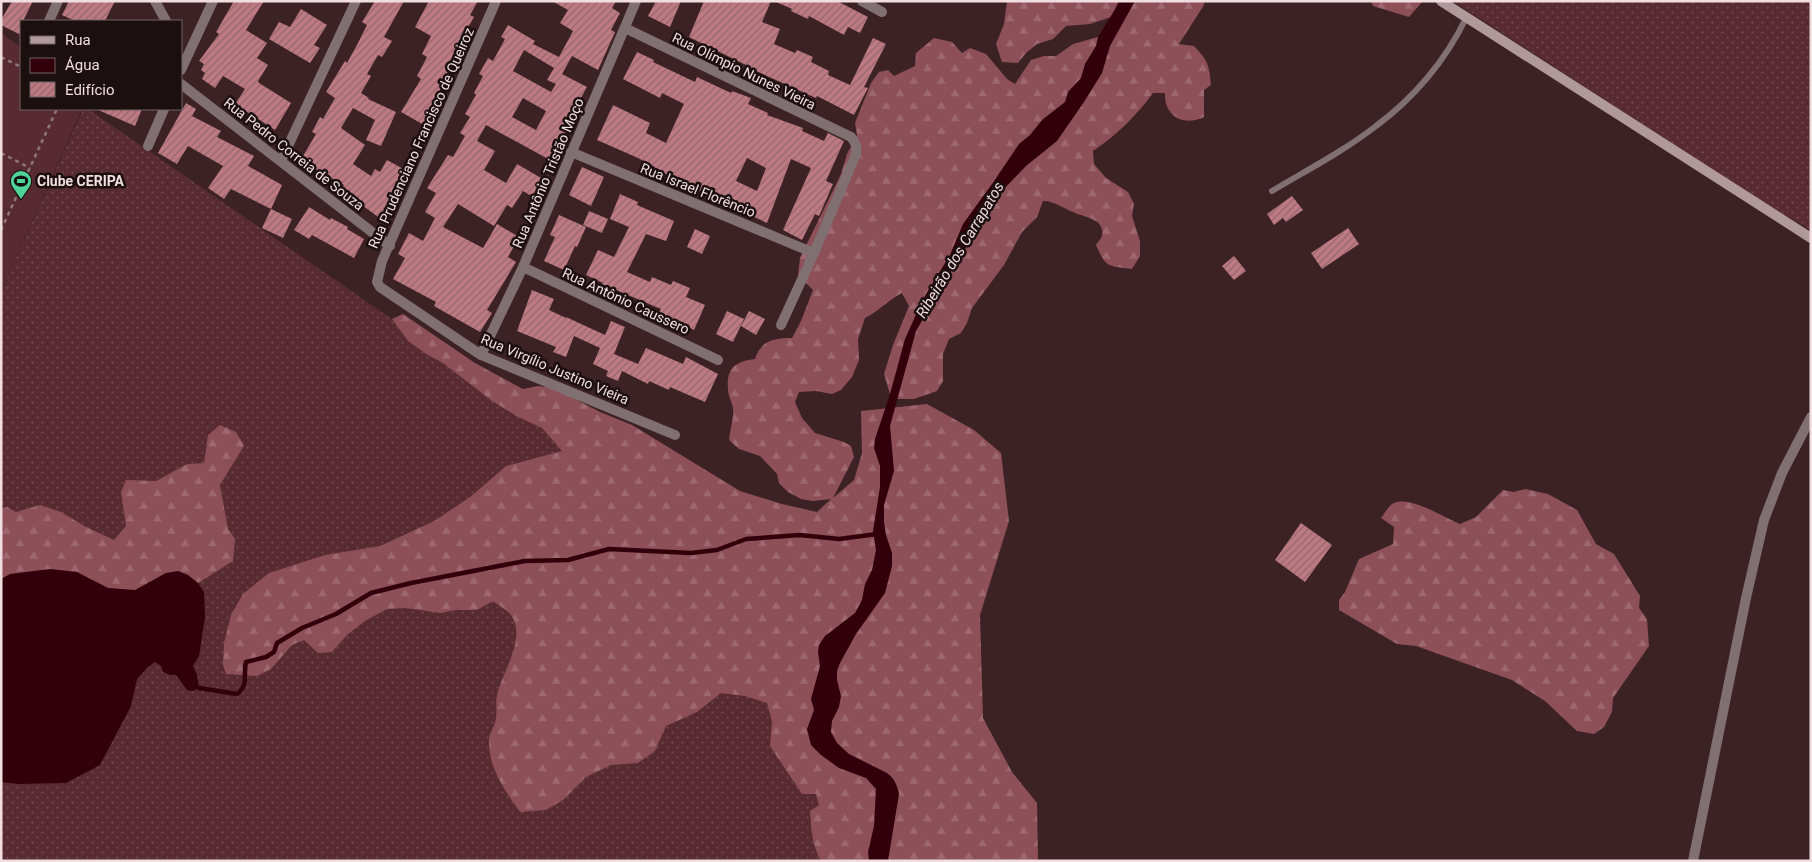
<svg xmlns="http://www.w3.org/2000/svg" width="1812" height="862" font-family="Roboto,sans-serif">
<style>
.grass{fill:url(#grass-dots);fill-rule:evenodd}
.forest{fill:url(#forest-firs)}
.garden{fill:#582a32}
.water{fill:#31000b}
.lines{fill:none;stroke-linecap:round;stroke-linejoin:round}
.stream{stroke:#31000b;stroke-width:4.5}
.building{fill:url(#building-hatch);fill-rule:evenodd}
.path{stroke:#8e777a;stroke-width:2.5;stroke-dasharray:4 4;stroke-linecap:butt}
.lane{stroke:#807072;stroke-width:6}
.street{stroke:#807072;stroke-width:10}
.secondary{stroke:#b0989b;stroke-width:10}
.labels{text-anchor:middle;dominant-baseline:central;stroke-width:5;stroke-linejoin:round;paint-order:stroke}
.street-label{font-size:14px;fill:#f1dee0;stroke:#1b0f10}
.poi-label{font-size:14px;font-weight:bold;fill:#f1dee0;stroke:#1b0f10;text-anchor:start}
.water-label{font-size:15px;font-style:italic;fill:#f2dee0;stroke:#1b0f10}
</style>
<defs>
<pattern id="grass-dots" width="8" height="8" patternUnits="userSpaceOnUse" patternTransform="scale(1.25)"><rect width="8" height="8" fill="#582a32"/><path d="M2 2h.1M6 6h.1" fill="none" stroke="#70484f" stroke-width="1.8" stroke-linecap="round"/></pattern>
<pattern id="forest-firs" width="22" height="20" patternUnits="userSpaceOnUse" patternTransform="scale(1.25)"><rect width="22" height="20" fill="#8d4f58"/><path d="M5 1l3.5 6h-7zM16 11l3.5 6h-7z" fill="#9e6870"/></pattern>
<pattern id="building-hatch" width="6" height="6" patternUnits="userSpaceOnUse" patternTransform="scale(1.25)"><rect width="6" height="6" fill="#bd7a83"/><path d="M-1 1l2-2M0 6l6-6M5 7l2-2" fill="none" stroke="#94676d"/></pattern>
</defs>
<rect width="100%" height="100%" fill="#3c2125"/>
<path class="grass" d="M1453,1h358v229l-50,-29z
M83,109h5l304,210 16,22 18,13 17,8 49,39 26,16 25,11 20,23 -57,15 -36,31 -36,24 -54,25 -28,5 447,150 37,160h-835v-570zM208,435l36,11 -24,39 4,23 -78,-27h10l31,-17 17,-1z"/>
<path class="forest" d="M1007,1h197v4l-25,39 15,2c14,15 15,18 17,39l-7,5v27c-21,10 -40,-1 -39,-24h-12c-16,22 -37,43 -60,58l1,13 12,14 22,14 6,12 -2,12 8,25v15l-8,13c-24,-3 -26,-1 -36,-24 2,-3 6,-7 6,-10 3,-17 -20,-18 -29,-23 -11,-4 -18,-11 -30,-11l-6,16 -15,15 -18,33 -32,43 -5,15 -6,10 -12,6 -6,15v27l-6,10 -23,8h-16l-8,-5 -6,-20 9,-29 16,-39 -7,-13c-14,7 -23,18 -37,25l-7,21 1,21 -7,17 -11,13 -9,4 -16,-3 -17,1 -4,10 7,16 13,15 29,9 7,4 3,11 -21,41 21,-18 8,-27 -1,-42 66,-7 47,26 27,23 8,68 -29,94 3,103 29,54 25,31 1,58h-217c-9,-16 -10,-33 -11,-50l9,-6 -3,-11h-14l-32,-48 2,-24 -5,-19 -22,-7 -24,-3 -24,19 -31,14 -11,25 -17,12 -27,2 -25,12 -23,23 -17,10 -26,2c-15,-21 -32,-45 -31,-72 0,-7 5,-12 6,-18 3,-8 0,-18 2,-27 5,-23 30,-56 14,-80 -4,-5 -13,-10 -18,-14l-16,9h-21l-16,3 -34,-5 -19,1 -22,12 -18,14 -15,17 -14,1 -14,-13 -12,5 -21,24 -14,7 -31,-2 -3,-9 1,-22 7,-28 12,-21 26,-21 56,-18 55,-9 54,-25 36,-24 36,-31 56,-15 -20,-23 -24,-11 -26,-16 -49,-38 -17,-9 -18,-13 -16,-22 11,-5 72,49 48,26 15,-3 16,2 46,24 32,13 108,66 42,13 35,8 14,-13 -18,2 -12,-2 -13,-7 -9,-9 -2,-9 -17,-18 -21,-7 -10,-9c1,-10 5,-22 4,-32 -1,-6 -5,-12 -5,-19 -2,-21 8,-28 27,-30 6,-19 19,-21 37,-21l9,-17 12,-31 -15,-15 2,-17 41,-84 6,-20 10,-19 -2,-12 16,-40 8,-11 9,-2 6,6 21,-10 1,-13 18,-15 18,4 10,11 8,-5 16,6 21,25 8,5 16,-24 13,-4h12l17,-12 25,-7 31,-26 -39,13 -24,2 -13,13 -16,5 -11,9 -8,10 -16,-1 -6,-18 8,-20z
M1371,1h52l-14,16 -36,-11z
M220,425l16,7 8,14 -24,39 8,44 7,10 -2,22 -35,22 -101,12 -96,2v-88l6,-2 9,5 24,-7 21,7 25,15 28,13 12,-14 -5,-34 5,-12 30,1 31,-17 17,-1 4,-28z
M1525,489l23,5 29,16 19,34 18,10 26,42 -1,12 8,11 2,27 -36,52 -1,14 -8,15 -10,7 -17,-3 -32,-30 -33,-21 -96,-34 -19,-2 -58,-34v-10l6,-8 14,-33 34,-15 1,-17 -13,-9c4,-5 8,-13 13,-15 17,-7 49,14 66,21l16,-7 27,-27 11,2z"/>
<path class="garden" d="M1,33l20,14v62h61l-81,182z"/>
<path class="water" d="M1119,1h16l-25,45 -8,27 -18,29 -27,39 -31,25 -24,25 -58,91 -28,49 -26,95 4,45 -10,34v17l2,13 6,18v13l-7,27 -29,41 -16,29 -3,8v9l4,16 -2,11 -7,14 -1,11 6,11 12,11 38,19c8,6 10,12 12,21l-11,67h-19l-1,-9 6,-26 2,-37 -10,-11 -27,-10 -18,-13 -10,-10 -4,-16 7,-19 -3,-11 9,-33 -2,-14 1,-7 6,-9 30,-23 7,-13 3,-16 7,-14 4,-20 -3,-19 7,-44v-21l-6,-18 1,-9 15,-45 15,-55 18,-40 27,-44 13,-31 29,-40 27,-40 11,-9 12,-15 23,-18 3,-10 13,-14 4,-14 11,-18 2,-9 16,-26z
M50,569l27,3 31,16 27,2 31,-17 12,-2 10,4 10,8 6,9 1,25 -6,39 -6,10 4,9 2,13 -6,3 -6,-1 -11,-15h-6l-7,-3 -2,-6 -6,-4 -7,5 -11,12 -6,27 -31,59 -34,18 -48,1 -17,-2v-203l9,-5z"/>
<g class="lines">
<path class="stream" d="M199,688l38,6c12,-9 6,-19 9,-32l20,-5 8,-5 3,-9 25,-15 34,-14 35,-21 40,-10 114,-22 43,-1 41,-11 82,4 26,-3 29,-11 54,-4 39,4 38,-5"/>
</g>
<path class="building" d="M12,1h21l-10,20h-2v14l-20,-10v-5z
M69,1h46l-10,20h-30l-13,-6z
M234,1h30l-18,29 21,13 -10,15 11,7 -10,16 1,2 32,20 -16,27 -40,-26 10,-15 -22,-13 -8,12 -13,-9 3,-6 -4,-3 3,-6 -5,-3 20,-27 -3,-2z
M375,1h29l-20,36 8,4 -10,16 -4,-2 -11,19 4,2 -10,17 8,5 -1,1 28,13 -15,34 -15,-6 9,-20 -22,-12 -12,20 24,17 -12,19 18,12 4,-7 5,3 7,-12 20,11 -17,30 6,5 -11,16 -30,-22 2,-1 -16,-9 3,-5 -44,-24 16,-27 -4,-2 8,-15 3,2 12,-21 -9,-6 19,-31 2,2 11,-20 9,-18 -5,-3z
M429,1h49l-8,14 4,2 -21,36 4,2 -11,20 2,1 -10,18 2,1 -16,30 -23,-13 20,-33 -4,-3 10,-19 -5,-3 9,-18 -16,-9z
M552,1h64l-4,7 8,5 -9,17 4,2 -17,38 -26,-14 -10,18 25,13 -15,27 5,2 -6,10 -1,-1 -20,35 -64,-35 -9,16 18,10 -11,19 22,13 11,-19 31,18 -10,18 -15,-9 -11,17 -5,-3 -13,21 -36,-22 -15,23 40,21 14,-24 22,13 -11,20 8,5 -29,48 5,3 -12,19 -46,-26 2,-4 -43,-23 12,-21 -7,-4 11,-21 14,8 12,-23 -10,-6 11,-19 -9,-5 21,-33 5,2 12,-21 -5,-3 10,-16 -5,-3 11,-19 -2,-2 9,-17 -4,-2 9,-16 5,3 12,-22 -4,-2 7,-12 27,16 -2,3 26,13 14,-26 -13,-8 8,-13zM524,50l30,18 -7,12 9,4 -5,8 -38,-21zM523,98l23,13 -10,19 -24,-13z
M656,1h25l-11,26 -22,-11z
M704,1h67l-9,21 18,7 -6,15 21,9 2,-3 16,7 -2,5 18,9 -1,4 22,10 23,-47 13,6 -22,43 4,1 -14,27 -37,-19 -1,2 -71,-32 1,-1 -57,-28z
M774,1h63l31,16 -8,16 -12,-6 -4,8 -35,-19 -1,3 -17,-8 1,-2z
M301,9l26,16 -13,20 6,3 -10,15 -41,-24 10,-17 11,5z
M637,52l17,8 -1,2 42,20 2,-5 34,16 1,-2 19,7 -3,6 20,9 -1,2 36,13 -1,3 22,10 4,-8 16,8 -18,40 7,3 -14,32 -4,-2 -13,26 -19,-10 28,-62 -20,-9 -24,64 -68,-32 1,-2 -46,-20 1,-2 -17,-9 -41,-18 16,-35 37,18 -4,10 20,10 15,-33 3,-6 -22,-11 -2,5 -37,-19zM747,158l19,10 -9,23 -21,-10z
M186,103l10,6 -4,7 29,15 -4,6 37,19 -6,10 34,19 -11,24 -40,-20 -7,10 -16,-11 15,-22 -35,-20 -11,18 -19,-11z
M96,109h46l-7,17z
M582,167l22,10 -13,29 -22,-11z
M620,194l18,8 -1,3 37,16 -8,20 -20,-7 -19,38 23,10 2,-5 19,8 2,-4 17,7 -4,9 19,8 -11,25 -18,-9 -2,3 -17,-7 4,-8 -59,-25 1,-1 -17,-8 12,-25 16,7 15,-30 -19,-8z
M1292,196l11,14 -17,12 -3,-4 -9,7 -7,-11z
M309,207l21,13 1,-2 17,9 -1,2 17,10 -10,19 -42,-23 -3,4 -15,-9z
M271,209l21,10 -9,19 -21,-10z
M589,211l19,8 -6,14 -19,-8z
M559,215l27,12 -9,20 -2,-1 -11,24 -20,-9 11,-24 -5,-2z
M1348,228l11,16 -37,25 -11,-16z
M695,229l15,7 -8,18 -15,-7z
M1234,256l12,15 -12,9 -12,-14z
M532,290l22,9 -5,11 17,8v-1l39,18 6,-14 14,6 -11,27 24,10 8,-16 37,16 3,-7 32,17 -13,28 -35,-15 -1,3 -20,-9 -1,3 -26,-13 -4,10 -12,-5 2,-5 -15,-7 7,-16 -26,-12 -8,21 -13,-5 3,-5 -39,-16z
M727,311l17,8 -11,23 -17,-8z
M749,311l16,8 -9,16 -15,-9z
M1301,523l31,22 -27,37 -30,-22z"/>
<g class="lines">
<path class="path" d="M1,57l20,10
M1,153l29,15
M1,230l56,-121"/>
<path class="lane" d="M1272,191c35,-21 72,-40 104,-65 38,-28 70,-66 90,-108"/>
<path class="street" d="M155,1l11,20
M496,1l-114,260 -5,21 3,5 101,68 194,80
M862,1l20,11
M49,21l9,-20
M625,28l226,109c5,6 6,9 5,17l-42,99 -33,72
M181,70l32,-69
M181,84l209,162
M148,146l16,-37
M571,152l243,101
M281,161l75,-160
M523,267l195,93
M481,355l42,-88 113,-266
M1693,861l53,-263 18,-78 18,-47 29,-56"/>
<path class="secondary" d="M1441,1l370,237"/>
</g>
<defs>
<g id="stadium-pin" transform="scale(1.125)"><path d="M0 17L-7.5 6A9.5 9.5 0 1 1 7.5 6Z" fill="#4fd399" stroke="#1b0f10"/><path d="M0-5a6.5 5 0 1 0 0 10a6.5 5 0 1 0 0-10ZM-3.5-1.8h7v3.6h-7Z" fill="#111"/></g>
</defs>
<g fill-rule="evenodd">
<use href="#stadium-pin" x="21" y="181"/>
</g>
<g class="labels">
<g class="street-label">
<text transform="translate(744 71) rotate(26)">Rua Olímpio Nunes Vieira</text>
<text transform="translate(421 138) rotate(-66)">Rua Prudenciano Francisco de Queiroz</text>
<text transform="translate(294 154) rotate(38)">Rua Pedro Correia de Souza</text>
<text transform="translate(548 173) rotate(-67)">Rua Antônio Tristão Moço</text>
<text transform="translate(698 190) rotate(22)">Rua Israel Florêncio</text>
<text transform="translate(626 301) rotate(25)">Rua Antônio Caussero</text>
<text transform="translate(555 369) rotate(23)">Rua Virgílio Justino Vieira</text>
</g>
<g class="poi-label">
<text x="37" y="181">Clube CERIPA</text>
</g>
<g class="water-label">
<text transform="translate(960 250) rotate(-59)">Ribeirão dos Carrapatos</text>
</g>
</g>
<rect width="1812" height="862" fill="none" stroke="#f1dee0" stroke-width="5"/>
<rect x="20" y="20" width="162" height="90" fill="#1b0f10" stroke="#716263"/>
<rect x="30" y="36" width="25" height="8" fill="#b0989b" stroke="#716263"/>
<text x="65" y="45" font-size="15" fill="#f1dee0">Rua</text>
<rect x="30" y="58" width="25" height="15" fill="#31000b" stroke="#716263"/>
<text x="65" y="70" font-size="15" fill="#f1dee0">Água</text>
<rect x="30" y="82" width="25" height="15" fill="url(#building-hatch)" stroke="#716263"/>
<text x="65" y="95" font-size="15" fill="#f1dee0">Edifício</text>
</svg>
